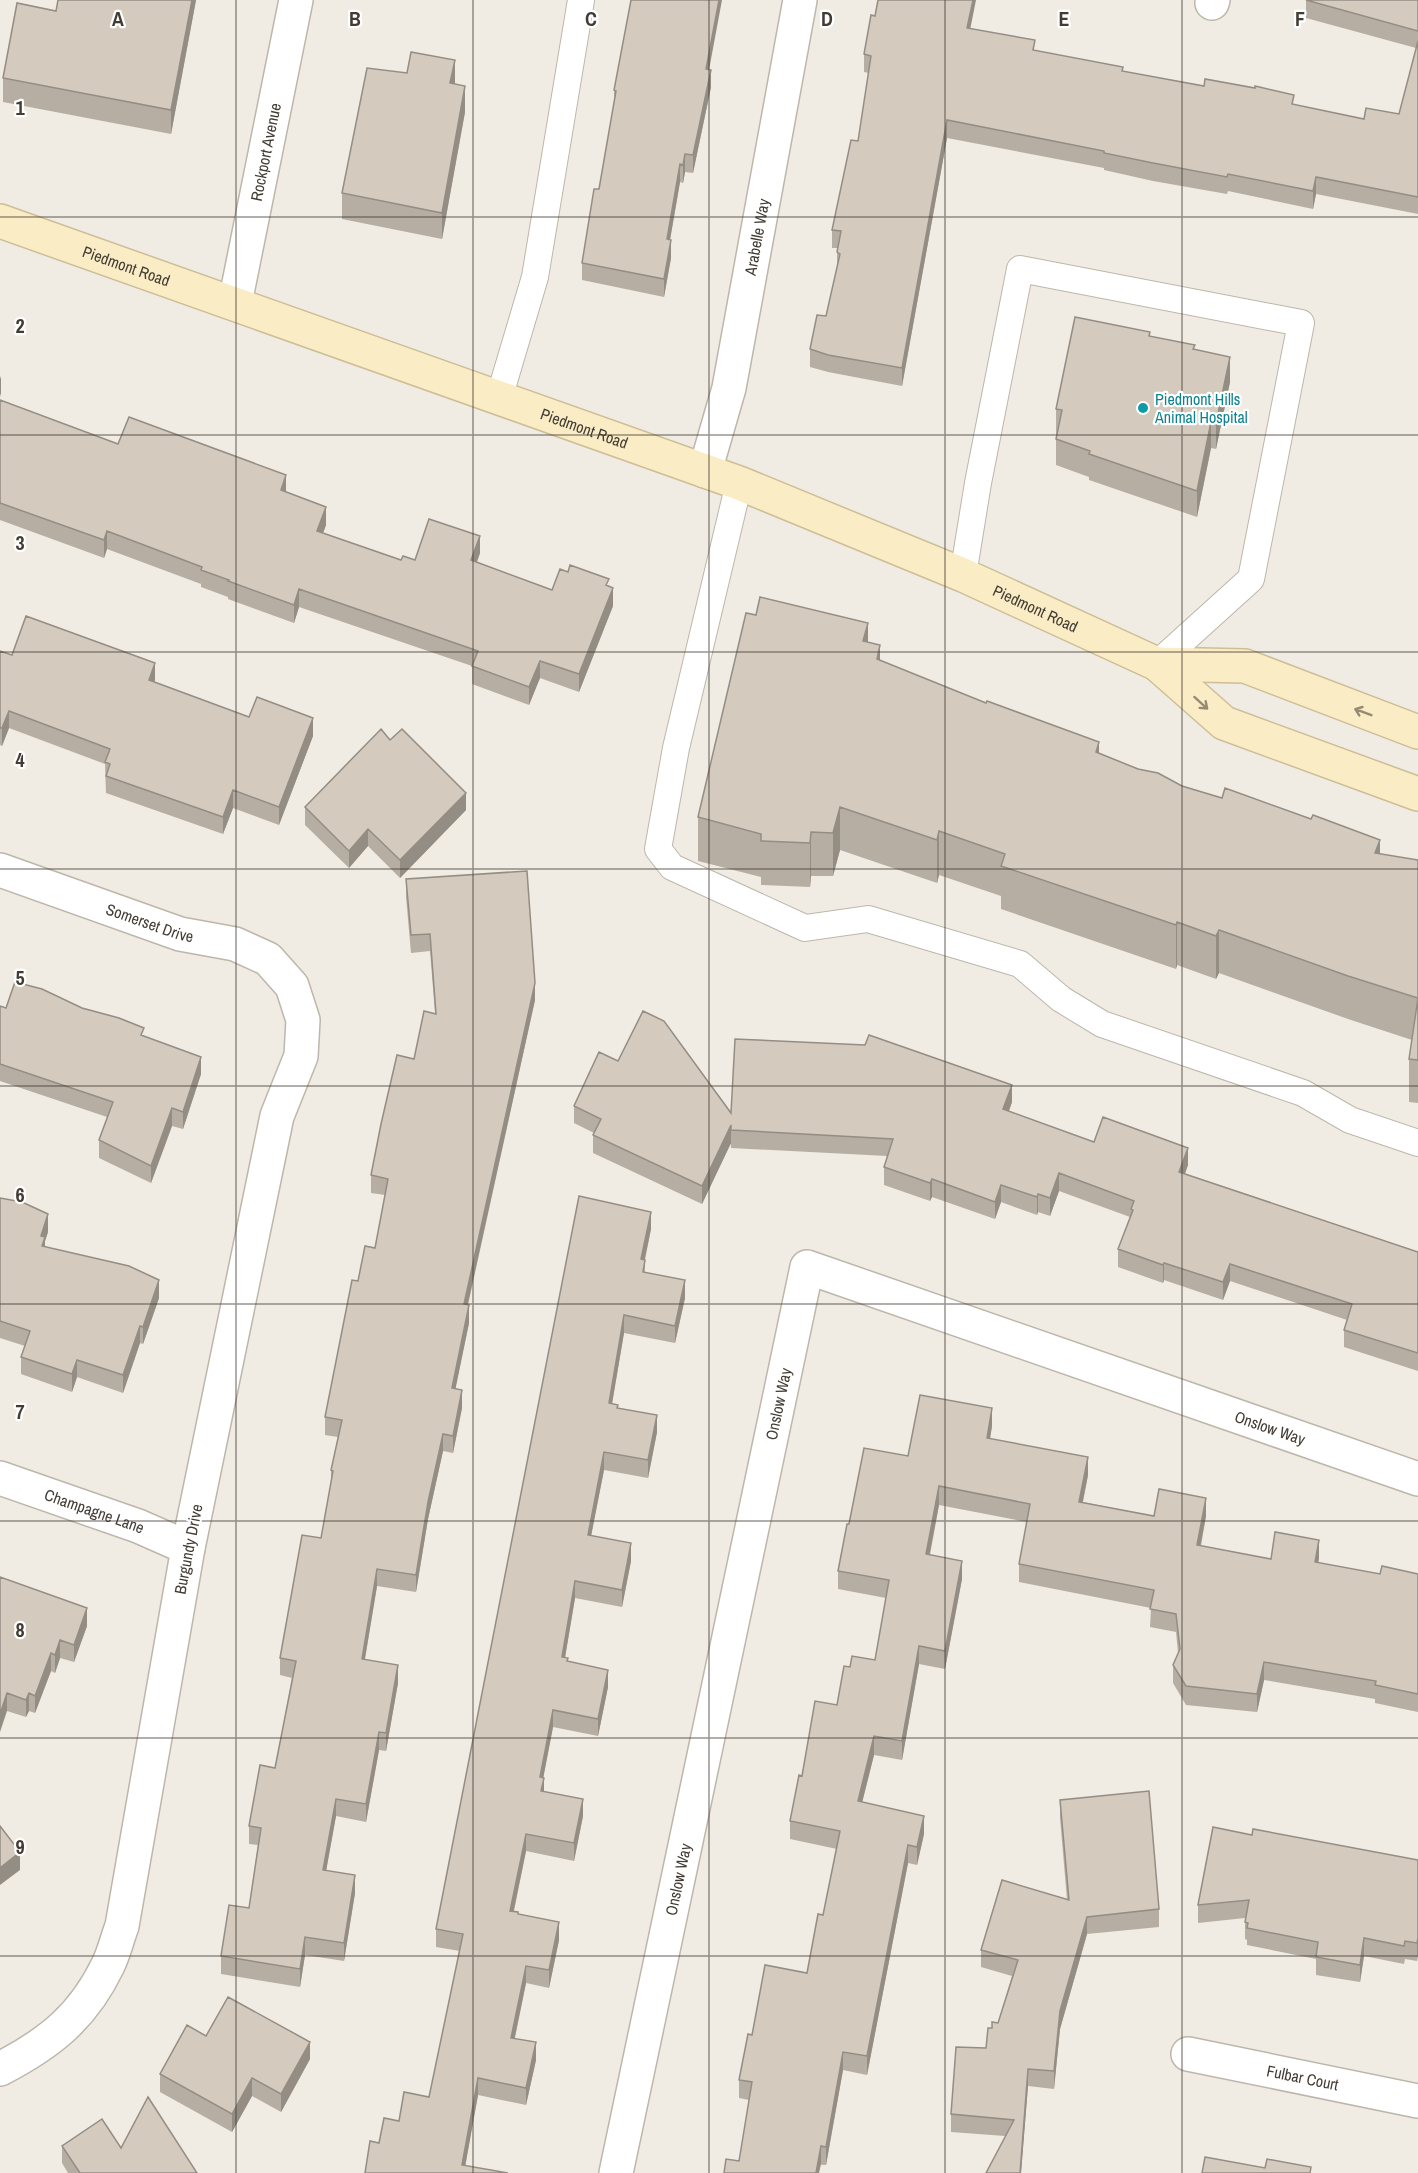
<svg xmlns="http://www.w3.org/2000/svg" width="1418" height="2173" font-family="'Archivo Narrow',sans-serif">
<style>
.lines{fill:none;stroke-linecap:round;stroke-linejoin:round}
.service-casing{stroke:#beb6aa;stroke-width:28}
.minor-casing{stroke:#beb6aa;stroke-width:36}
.secondary-casing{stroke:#cdbe96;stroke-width:36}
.service{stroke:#fff;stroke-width:26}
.minor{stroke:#fff;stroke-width:33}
.secondary{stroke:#faecc4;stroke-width:33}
.wall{fill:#b6aea3}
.shaded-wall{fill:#948d84}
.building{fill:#d4cabd;stroke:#948d84;stroke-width:1.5}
.oneway{stroke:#958b75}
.grid{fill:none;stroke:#423c34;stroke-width:1.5;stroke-opacity:0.55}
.culture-dot{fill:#0f9aa8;stroke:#fff;stroke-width:2}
.labels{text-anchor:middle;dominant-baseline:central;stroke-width:4.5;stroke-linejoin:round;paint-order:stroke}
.street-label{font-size:16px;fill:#423c34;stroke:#fff}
.culture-label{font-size:16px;fill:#0d838f;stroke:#fff;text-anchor:start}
.grid-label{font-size:20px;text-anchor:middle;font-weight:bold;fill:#423c34;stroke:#fff;stroke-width:4.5;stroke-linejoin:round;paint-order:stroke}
</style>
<rect width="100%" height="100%" fill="#f0ece3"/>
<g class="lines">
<g class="service-casing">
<path id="service" d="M499,398l36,-121 46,-277
M739,483l-63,265 -18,101 14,18 133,61 63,-9 152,45 41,35 41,25 201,69 47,27 68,23
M963,575l15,-92 42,-214 281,54 -50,256 -94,85"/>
</g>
<g class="minor-casing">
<g id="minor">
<path d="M1212,3l1,-3"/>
<path id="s1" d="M235,303l61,-303"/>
<path id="s2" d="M705,471l24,-83 71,-388"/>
<path id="s3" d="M0,870l180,64 55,10 33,15 24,27 11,34 -2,36 -24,60 -89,432 -66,378c-5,13 -8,27 -14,39 -25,52 -58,78 -108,104"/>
<path id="s4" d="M0,1478l138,48 50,22"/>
<path id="s5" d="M1188,2054l230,47"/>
<path id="s6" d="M616,2173l191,-906 611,212"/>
</g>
</g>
<g class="secondary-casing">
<g id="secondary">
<path id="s7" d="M0,221l739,262 224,92 194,89 67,59 194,71"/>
<path d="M1157,664l88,2 173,66"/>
</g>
</g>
<use href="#service" class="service"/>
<use href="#minor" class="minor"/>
<use href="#secondary" class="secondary"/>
</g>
<path class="wall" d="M58,0h138l-25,134 -168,-32v-24l53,-67z
M1306,0h112v214l-102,-20 -3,15 -85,-18 -1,3 -74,-13 -49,-11v-2l-157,-30 -45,248 -74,-14 -18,-5v-18l16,-33 11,-48v-20h-5v-18l26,-89 11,-68 -5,-1v-18l107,-26 64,22 88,21 241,48 35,-5 17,-66 -110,-30z
M709,69l2,18 -18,86 -8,-1 -2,11 -3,-1 -10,58 1,18 -7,39 -82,-17v-17l17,-74 15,-85v-14z
M455,84l10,28 -23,127 -100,-20v-26z
M1150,336l45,13 35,33 -14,67 -5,-1 -14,69 -108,-37v-3l-33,-12v-26l1,-5h-1v-25z
M0,400l118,44 168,48 40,33 -3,8 78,27h14l65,-7 -3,9 75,28 57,-4 4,20 -34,86 -39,-14 -11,27 -57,-21v-18l-173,-59 -5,16 -66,-24v-2l-27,-10v-3l-94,-35 -3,9 -104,-38z
M868,642l12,18 219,93 83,33 198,68 38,6v243l-9,-1v-43l3,-19 -64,-21 -129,-46 -3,6 -39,-14 -1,4 -175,-60v-13l-62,-21 -2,8 -97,-33 -7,26h-22l-1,11 -49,-2v-8l-63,-16v-44z
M0,651l12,4 143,25 -1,2 95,35 64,19 -34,89 -46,-17 -10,26 -117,-41 -1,-29 -96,-36 -7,18 -2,-1z
M390,740l76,70 -66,68 -32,-32 -19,22 -44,-43v-18z
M406,879l129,121 -67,305 1,18 -14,66 7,19 -9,45 -10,-2 -15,68 -12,73 -39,-6 -12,73 33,24 -12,68 -7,-1 -13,72 -30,-6 -10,55 29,22 -11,68 -39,-6 -5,32 -79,-13v-18l28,-48 9,-63 -9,-1v-18l26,-58 17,-90 -12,-3v-17l41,-120 10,-55v-13l7,-33 -13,-2v-18l33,-136 17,-33 10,-53 -14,-2v-18l43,-116 21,-46 -5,-62 -19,2 -5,-56z
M0,1006l6,2 138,28 57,38 -18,55 -11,-3 -21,57 -52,-25v-18l8,-23 -107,-36z
M618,1061l113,52 281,-11 -3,9 85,31 94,23 -3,9 233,78v119l-74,-24v-17l3,-10 -117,-39 -7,19 -59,-20 -1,3 -45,-16v-18l12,-32 -71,-26 -9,25 -12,-4 -1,3 -36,-13 -6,17 -63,-22 -2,4 -46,-16v-18l3,-11 -156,-8v-5l-29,61 -109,-51v-18l1,-2 -20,-10v-17z
M579,1196l72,33 -6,31v12l40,26 -10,45 -51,-10 -12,71 45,28 -9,46 -44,-8 -13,65 40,26 -9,46 -47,-9 -10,60 3,4 40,25 -10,49 -45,-9 -10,51 1,14 39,24 -9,45 -48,-10 -12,60 45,29 -10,48 -23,-5 -11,55 21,22 -10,45 -48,-10 -13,71 -100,7 14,-30 20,-22 30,-24 31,-146 -24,-4v-18z
M0,1198l48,34 -3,9v6l114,51 -16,46 -3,-1 -17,50 -46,-16 -5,15 -51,-18v-17l4,-11 -25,-8z
M992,1426l-2,13 98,36 -5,27 71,14h52l-5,30 70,13 48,-1 -1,5 62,11h38v138l-43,-9v-4l-111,-19 -7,32 -71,-7 -13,-22v-18l5,-12 -2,-21 -26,-5 1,-19 -132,-26v-18l8,-42 -88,-17 -9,50 32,24 -17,90 -26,-5 -17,96 -28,-5 -12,47 62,32 -7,31 -9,-2 -41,212 -24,-5 -17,95 -87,-4 10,-61 -10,-2v-18l13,-45 55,-62 16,-58 14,-66 -47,-10v-18l12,-45 35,-71 13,-38 25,-7 11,-62 -48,-9v-18l11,-47 59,-68z
M0,1577l87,49 -13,36 -14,-4 -5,15 -4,-2 -16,42 -6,-2 -3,6 -19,-6z
M1060,1800l99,109v18l-72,7 -27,95 -6,60 -26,-3 -7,87 -16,-37 -54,-4v-18l35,-66 6,-20 6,-5 14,-47 -31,-9v-17l86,-50 -7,-82z
M1252,1835l166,25 -1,101 -12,-2 -1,5 -40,-8 -4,26 -44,-7v-16l-69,-14v-5l-2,-1v-21l-47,5v-18z
M206,2036l104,23 -29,53 -29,-16 -20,36 -72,-40v-18z
M62,2146l135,27h-129l-6,-10z"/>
<path class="shaded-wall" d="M192,0h4l-25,134v-24z
M719,0h3l-16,86v-17z
M973,0h3l-9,45v-17z
M455,60v26l-5,-3z
M711,70v17l-18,86v-18z
M465,86v26l-23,127v-26z
M947,120v18l-45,248v-18z
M685,154v18l-2,11v-18z
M680,164v18l-13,75v-18z
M1316,177v17l-3,15v-18z
M671,240v18l-7,39v-18z
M1230,357v25l-14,67v-26z
M1,376v17l-1,4v-18z
M1211,422v26l-14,69v-26z
M286,475v18l-5,-3z
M326,507v18l-9,24v-18z
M107,531v18l-3,9v-18z
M480,536v17l-9,25v-18z
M613,588v18l-34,86v-18z
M299,589v18l-5,16v-18z
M868,623v43l-5,-25z
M880,645v43l-3,-29z
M540,661v17l-11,27v-18z
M155,663v17l-6,18v-18z
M9,711v17l-7,18v-18z
M313,718v18l-34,89v-18z
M1099,742v44l-3,-34z
M233,790v18l-10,26v-17z
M466,793v17l-66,68v-18z
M840,807v43l-7,26v-43z
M368,829v17l-19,22v-17z
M939,831v44l-2,8v-43z
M811,832v44l-1,11v-44z
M1380,840v43l-5,-30z
M1177,922v43l-1,4v-44z
M1219,930v43l-3,6v-43z
M535,983v17l-71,321v-17z
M201,1057v17l-18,55v-17z
M1012,1085v17l-9,25v-18z
M172,1108v18l-21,57v-17z
M731,1125v18l-29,61v-18z
M1188,1148v17l-9,24v-17z
M1059,1173v18l-9,25v-18z
M932,1179v18l-2,4v-18z
M1001,1185v17l-6,17v-17z
M1038,1194v18l-1,3v-18z
M651,1212v17l-10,47v-17z
M48,1214v18l-3,9v13l-3,10 -1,-28z
M1164,1263v17l-1,3v-18z
M1230,1264v17l-7,19v-18z
M159,1280v18l-16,46v-17z
M685,1280v18l-10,45v-17z
M469,1305v18l-17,83v-18z
M624,1315v18l-15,88v-18z
M140,1326v17l-17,50v-18z
M77,1360v17l-5,15v-18z
M462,1390v18l-9,45v-17z
M992,1408v18l-5,30v-18z
M657,1415v17l-9,46v-18z
M443,1434v17l-15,68 -12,73v-17l12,-73z
M604,1452v18l-16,82v-17z
M1088,1457v18l-9,45v-18z
M939,1486v19l-13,67v-18z
M1206,1498v18l-9,47v-18z
M1319,1540v18l-4,23v-19z
M631,1543v18l-9,46v-17z
M962,1561v18l-17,90v-18z
M377,1569v17l-15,90v-17z
M575,1581v17l-13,77v-18z
M87,1608v18l-13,36v-17z
M60,1640v18l-5,15v-18z
M919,1646v18l-17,96v-19z
M51,1653v18l-16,42v-17z
M1264,1662v18l-7,32v-18z
M398,1665v18l-12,68v-18z
M608,1670v17l-10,49v-17z
M7,1693v18l-7,21v-18z
M29,1693v18l-3,6v-17z
M553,1710v17l-13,68v-18z
M379,1732v18l-13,72v-18z
M874,1736v19l-16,64v-18z
M544,1778v17l-3,-4z
M336,1799v17l-13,72v-18z
M583,1799v17l-9,45v-18z
M924,1816v18l-7,31v-18z
M526,1834v17l-16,77v-17z
M908,1845v18l-41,212v-19z
M20,1852v18l-20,15v-17z
M355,1875v18l-11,68v-18z
M1087,1917v17l-27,95 -6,60v-18l6,-60z
M559,1922v18l-10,48v-18z
M305,1937v18l-5,32v-18z
M1364,1938v18l-4,26v-17z
M1418,1938v17l-1,6v-18z
M526,1966v17l-15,72v-17z
M310,2042v17l-29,53v-18z
M536,2042v18l-10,45v-17z
M843,2052v18l-17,95v-18z
M1028,2069v17l-7,87h-1z
M252,2078v18l-20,36v-18z
M478,2078v17l-14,78 -2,-8z
M821,2146v18l-2,9h-3z"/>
<path class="building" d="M58,0h134l-21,110 -168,-32 14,-75 39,8z
M631,0h88l-13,69 5,1 -18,85 -8,-1 -2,11 -3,-1 -13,75 4,1 -7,39 -82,-16 12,-74h5l17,-98 -2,-1z
M878,0h95l-6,28 68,12 -2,10 90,17 -1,4 82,15 1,-7 50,9v-2l39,9 -2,9 72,15 2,-11 33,6 19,-73v156l-102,-20 -3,14 -85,-17 -1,3 -74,-14 -49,-10v-2l-157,-31 -45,248 -74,-13 -18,-6 7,-34 9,1 14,-62 -3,-2 4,-21 -9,-1 19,-90 7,1 13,-85 -7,-2 7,-39 4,1z
M1306,0h112v31z
M411,52l44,8 -5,23 15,3 -23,127 -100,-20 25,-125 40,5z
M1075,317l75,15 -1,4 46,9 -2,4 37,8 -14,66 -5,-1 -14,69 -108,-37 1,-3 -34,-12 6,-29 -6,-1z
M0,400l118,44 11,-27 157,58 -5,15 45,17 -9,24 84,29 2,-4 12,4 14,-41 51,17 -9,24 81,30 8,-21 8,3 2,-7 39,14 -3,6 7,3 -34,86 -39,-13 -11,26 -57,-21 6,-15 -179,-62 -5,16 -66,-24 1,-1 -28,-10 1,-3 -95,-36 -3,9 -104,-37z
M760,597l108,26 -5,18 17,4 -3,14 109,44 1,-2 112,41 -3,10 42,17 20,4 24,13 40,12 3,-10 86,31 2,-4 67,25 -5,13 43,7v200l-9,-1 9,-61 -70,-22 -129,-46 -3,6 -39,-14 -1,3 -175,-59 4,-12 -66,-23 -2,9 -97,-33 -7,26 -22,-1 -1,11 -49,-2v-7l-63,-17 48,-204 10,2z
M26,616l129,47 -6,17 100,37 8,-20 56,21 -34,89 -46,-17 -10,27 -117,-41 4,-12 -5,-2 5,-13 -101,-38 -7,17h-2v-77l12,4z
M381,729l9,11 12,-11 64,64 -66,67 -32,-31 -19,22 -44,-44z
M527,871l8,112 -71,321 5,1 -17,83 10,2 -9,46 -10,-2 -15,68 -12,73 -39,-6 -15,90 36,6 -12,68 -7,-1 -13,72 -30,-5 -13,71 32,5 -11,68 -39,-6 -5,32 -79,-13 8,-51 20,3 12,-80 -12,-2 11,-61 15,3 21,-107 -16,-3 22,-123 19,3 12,-67 -2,-1 11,-50 -17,-3 27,-137 6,1 7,-35 10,2 13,-69 -17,-4 10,-51 16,-69 17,4 10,-48 12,3 -6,-80 -19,1 -5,-56z
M15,982l27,7 40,19 37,10 25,10 -3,7 60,22 -18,55 -11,-4 -21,58 -52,-26 14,-38 -113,-38v-58l6,2z
M643,1011l21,10 67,92 4,-74 130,6 4,-10 143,50 -9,24 91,33 9,-25 85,31 -9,24 239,80v101l-74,-23 8,-26 -122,-40 -7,18 -59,-19 -1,2 -45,-16 15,-39 -2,-1 3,-8 -75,-28 -9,25 -12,-4 -1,3 -36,-12 -6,17 -63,-23 -2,4 -46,-16 9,-28 -162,-9v-5l-29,61 -109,-51 8,-16 -27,-13 25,-54 19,9z
M579,1196l72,16 -10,47 4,1 -2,12 42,8 -10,46 -51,-11 -15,88 9,2 -1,3 40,7 -9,45 -44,-8 -16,83 43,8 -9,47 -47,-9 -13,76 6,1 -1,3 41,9 -10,49 -45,-9 -13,67 4,1 -3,13 42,8 -9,44 -48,-9 -16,77 8,1v2l41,8 -10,48 -23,-4 -15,72 25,4 -10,46 -48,-10 -16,87 46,8h-143l5,-32 9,2 5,-25 15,3 5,-29 25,5 34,-163 -27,-5z
M0,1198l22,4 26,12 -7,22 4,1 -3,9 87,20 30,14 -16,47 -3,-1 -17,49 -46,-15 -5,14 -51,-17 9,-26 -30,-10z
M920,1395l72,13 -5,30 101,19 -9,45 75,14 5,-27 47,9 -9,47 74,14 4,-27 44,8 -4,22 65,12 2,-8 36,8v120l-43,-9 1,-4 -112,-19 -7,32 -71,-8 -13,-21 7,-16 -4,-35 -26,-5 4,-19 -135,-26 11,-60 -91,-18 -13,68 36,7 -17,90 -26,-5 -17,95 -28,-5 -16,65 66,15 -7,31 -9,-2 -41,211 -24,-4 -17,95 -5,-1 -5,27h-92l2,-14 13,2 13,-79 -13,-2 9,-46 4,1 13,-70 42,8 11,-59 5,1 17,-84 -50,-10 9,-46 3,1 13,-75 22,4 7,-39 6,1 2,-11 23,4 14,-80 -51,-9 9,-47h2l15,-76 44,8z
M0,1577l87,31 -13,37 -14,-5 -5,15 -4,-2 -16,43 -6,-3 -3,7 -19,-7 -7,21z
M1149,1791l10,118 -72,8 -27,94 -6,60 -26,-2 -8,104h-34l28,-53 -63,-6 5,-67 30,1 2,-20h4v-6l6,1 20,-63 -37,-10 21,-70 67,20 -9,-100z
M0,1826l20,26 -20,16z
M1213,1827l39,8 1,-6 165,31v78l-1,5 -12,-2 -1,5 -40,-8 -4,27 -44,-8 2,-15 -71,-14 1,-5 -3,-1 4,-22 -51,5z
M228,1997l82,45 -29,52 -29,-16 -20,36 -72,-40 27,-49 19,11z
M148,2097l49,76h-117l-18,-27 40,-27 19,29z
M1205,2157l60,11 2,-9 44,8 -1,6h-108z"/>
<defs><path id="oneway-shaft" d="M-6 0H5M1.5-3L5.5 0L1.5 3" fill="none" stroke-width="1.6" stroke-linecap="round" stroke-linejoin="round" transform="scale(1.5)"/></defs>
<g class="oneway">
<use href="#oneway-shaft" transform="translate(1201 703) rotate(42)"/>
<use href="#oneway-shaft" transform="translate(1363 712) rotate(-159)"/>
</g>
<path class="grid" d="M236,0v2173M473,0v2173M709,0v2173M945,0v2173M1182,0v2173M0,217h1418M0,435h1418M0,652h1418M0,869h1418M0,1086h1418M0,1304h1418M0,1521h1418M0,1738h1418M0,1956h1418"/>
<circle class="culture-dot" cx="1143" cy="408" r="6"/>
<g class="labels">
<g class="street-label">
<text stroke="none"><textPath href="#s1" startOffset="154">Rockport Avenue</textPath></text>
<text stroke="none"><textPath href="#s2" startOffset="240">Arabelle Way</textPath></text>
<text stroke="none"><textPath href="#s7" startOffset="134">Piedmont Road</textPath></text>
<text stroke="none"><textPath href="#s7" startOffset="620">Piedmont Road</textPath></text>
<text stroke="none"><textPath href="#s7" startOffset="1106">Piedmont Road</textPath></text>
<text stroke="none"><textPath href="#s3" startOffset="159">Somerset Drive</textPath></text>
<text stroke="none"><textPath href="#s6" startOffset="786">Onslow Way</textPath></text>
<text stroke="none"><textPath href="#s6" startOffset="1416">Onslow Way</textPath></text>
<text stroke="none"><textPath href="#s4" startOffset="100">Champagne Lane</textPath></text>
<text transform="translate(188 1549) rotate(-79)">Burgundy Drive</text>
<text stroke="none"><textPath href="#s6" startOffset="300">Onslow Way</textPath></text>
<text stroke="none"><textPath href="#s5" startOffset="117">Fulbar Court</textPath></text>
</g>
<g class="culture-label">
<text x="1155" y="399">Piedmont Hills<tspan x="1155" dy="18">Animal Hospital</tspan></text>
</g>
</g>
<g class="grid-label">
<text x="118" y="26">A</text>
<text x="355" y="26">B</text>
<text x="591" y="26">C</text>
<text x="827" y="26">D</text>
<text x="1064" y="26">E</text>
<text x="1300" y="26">F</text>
<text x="20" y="115">1</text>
<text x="20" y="333">2</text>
<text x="20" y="550">3</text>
<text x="20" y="767">4</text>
<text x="20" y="985">5</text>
<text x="20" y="1202">6</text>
<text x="20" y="1419">7</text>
<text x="20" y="1637">8</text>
<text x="20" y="1854">9</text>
</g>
</svg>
